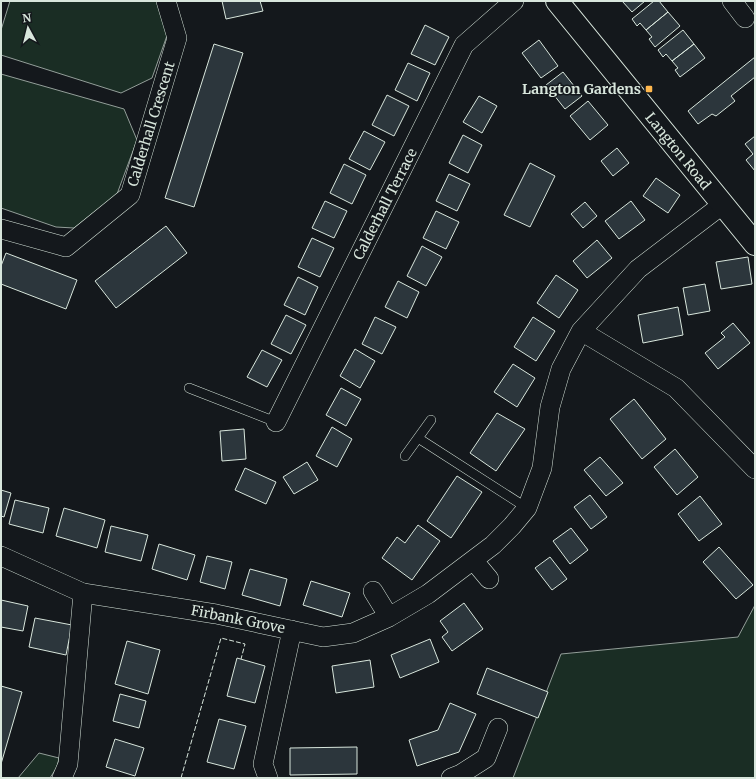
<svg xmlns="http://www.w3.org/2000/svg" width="756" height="779" font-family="Merriweather,serif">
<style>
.green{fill:#1a2d24;stroke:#939e99}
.building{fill:#2c363c;stroke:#d8e6dc}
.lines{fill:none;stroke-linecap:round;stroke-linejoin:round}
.service-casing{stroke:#d8e6dc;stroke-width:10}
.minor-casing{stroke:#d8e6dc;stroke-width:20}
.tertiary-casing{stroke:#d8e6dc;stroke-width:24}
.service{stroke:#14181c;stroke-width:9}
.minor{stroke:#14181c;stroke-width:19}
.tertiary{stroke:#14181c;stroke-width:22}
.fence{stroke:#d8e6dc;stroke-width:1;stroke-dasharray:5 2;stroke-linecap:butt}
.poi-dot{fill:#ffb74d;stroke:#14181c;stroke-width:1.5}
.labels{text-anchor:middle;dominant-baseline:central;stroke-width:3;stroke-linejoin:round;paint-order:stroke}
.poi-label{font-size:14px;font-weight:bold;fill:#d8e6dc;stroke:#14181c;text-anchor:end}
.street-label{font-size:14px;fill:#d8e6dc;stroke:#14181c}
</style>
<rect width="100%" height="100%" fill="#14181c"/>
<path class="green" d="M10,1h151l8,29 -17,48 -31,15 -120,-38v-25z
M1,74l123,35 13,31 -20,54 -43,34 -18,-1 -55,-19z
M755,605v173h-242l48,-124 177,-17z
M39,753l20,5 -2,9 -7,11h-32z"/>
<path class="building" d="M222,1h38l3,10 -37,8z
M622,1h23l-13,11z
M654,1h5l9,11 -22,18 -6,-7 -3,3 -5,-7z
M668,12l12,14 -25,21 -6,-8 3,-2 -6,-7z
M425,25l24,12 -14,28 -24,-11z
M683,30l11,14 -22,17 -6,-7 -3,3 -5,-7z
M539,40l19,26 -17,12 -19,-25z
M214,44l29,9 -49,154 -29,-9z
M694,44l11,14 -25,19 -5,-7 3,-2 -6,-7z
M755,57v20l-24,19 4,5 -19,15 -4,-2 -14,10 -10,-13z
M408,63l22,10 -13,28 -22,-11z
M563,72l19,24 -17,13 -19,-24z
M387,95l22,11 -15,30 -22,-11z
M479,96l18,10 -15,27 -19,-11z
M588,101l20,24 -18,15 -20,-24z
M364,131l21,11 -15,28 -21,-11z
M463,135l19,10 -14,28 -19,-10z
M755,136v35l-9,-11 7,-6 -8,-10z
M617,148l12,15 -16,13 -12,-15z
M530,163l25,13 -25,51 -26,-12z
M344,164l22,11 -14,29 -22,-11z
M449,174l21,10 -13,27 -21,-10z
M656,178l24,17 -12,18 -25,-17z
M325,201l22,10 -13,27 -22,-10z
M631,201l14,19 -26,19 -14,-18z
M585,202l12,14 -14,12 -12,-14z
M436,211l23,11 -13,27 -23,-11z
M166,226l21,27 -71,55 -21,-27z
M312,238l22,10 -14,29 -22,-10z
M597,240l15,18 -25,20 -14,-17z
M422,246l20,11 -16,29 -19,-10z
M6,253l71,27 -11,29 -65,-25v-18z
M748,257l4,27 -31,5 -5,-27z
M556,275l22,15 -19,28 -22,-15z
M298,277l20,10 -13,28 -21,-10z
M398,281l21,11 -12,26 -22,-11z
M705,284l5,27 -22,4 -5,-27z
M678,307l5,28 -40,8 -5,-28z
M286,315l20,10 -15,29 -20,-10z
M375,317l21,10 -14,27 -20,-10z
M533,317l22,14 -19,30 -22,-14z
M733,323l17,20 -32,26 -13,-16 20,-16 -4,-4z
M355,349l20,12 -15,27 -20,-12z
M262,350l20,10 -15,27 -20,-10z
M513,364l22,14 -18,29 -23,-15z
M341,388l20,11 -15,27 -20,-11z
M634,399l32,40 -24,20 -32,-40z
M497,413l28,16 -29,42 -26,-18z
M332,427l20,12 -15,28 -21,-11z
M244,429l2,30 -24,2 -2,-30z
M675,449l23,28 -21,18 -23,-28z
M600,457l23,26 -17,13 -22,-26z
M307,462l11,18 -24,14 -11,-17z
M245,468l31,14 -10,22 -31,-14z
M457,476l25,16 -31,46 -24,-17z
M1,490l10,3 -7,24 -3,-1z
M590,495l17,22 -16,12 -17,-22z
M700,496l22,28 -23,17 -21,-27z
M15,500l34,8 -6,25 -34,-9z
M64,508l41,12 -8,28 -41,-12z
M418,525l22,16 -28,39 -30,-22 15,-21 8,6z
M111,526l37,9 -7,26 -36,-9z
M571,528l17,22 -18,14 -17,-23z
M159,544l36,11 -8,25 -35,-11z
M719,547l34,38 -17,14 -33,-37z
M207,556l25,6 -7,27 -25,-7z
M550,557l17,22 -15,11 -17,-22z
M250,569l37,10 -7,27 -38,-11z
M311,581l39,12 -8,24 -39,-12z
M1,600l27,6 -5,25 -22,-4z
M464,603l19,26 -31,22 -10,-14 6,-5 -8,-11z
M35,618l37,7 -6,30 -37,-8z
M430,639l9,23 -39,16 -9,-23z
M127,641l33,9 -12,44 -33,-10z
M237,658l28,8 -10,37 -28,-7z
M370,660l4,27 -38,6 -4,-27z
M487,668l61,24 -10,26 -61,-24z
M1,686l21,6 -21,72z
M120,694l26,7 -7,27 -26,-7z
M450,703l26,11 -17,38 -42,14 -8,-26 29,-10z
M219,719l27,7 -12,43 -27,-7z
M115,739l29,9 -9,28 -29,-9z
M357,747v27l-67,1v-27z"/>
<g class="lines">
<g class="service-casing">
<path id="service" d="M189,388l87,34
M418,438l109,70
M405,456l26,-36"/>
</g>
<g class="minor-casing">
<path id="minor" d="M732,1l13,17
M1,229l65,18 64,-52 47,-157 -11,-37
M581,331l95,57 79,81
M276,422l188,-377 50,-44
M1,556l82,37 133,21 107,23 30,-4 36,-16 39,-23 65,-49 19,-19 15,-18 15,-40 8,-61 11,-38 20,-38 57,-62 84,-64
M474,561l15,18
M373,591l16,26
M62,778l6,-14 15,-171
M268,778l-5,-14 29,-134
M451,778l10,-4 25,-16 12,-30"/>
</g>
<g class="tertiary-casing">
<path id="tertiary" d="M557,1l198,243"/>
</g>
<use href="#service" class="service"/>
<use href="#minor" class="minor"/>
<use href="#tertiary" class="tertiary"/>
<path class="fence" d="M181,778l40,-140 24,6 -4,15"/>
</g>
<rect class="poi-dot" x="645" y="85" width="8" height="8" rx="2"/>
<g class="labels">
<g class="poi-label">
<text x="641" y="89">Langton Gardens</text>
</g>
<g class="street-label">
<text transform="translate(151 124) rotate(-73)">Calderhall Crescent</text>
<text transform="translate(678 151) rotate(51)">Langton Road</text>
<text transform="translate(385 204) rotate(-63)">Calderhall Terrace</text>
<text transform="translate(238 619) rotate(11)">Firbank Grove</text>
</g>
</g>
<rect width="756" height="779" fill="none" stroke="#d8e6dc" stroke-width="4"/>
<g transform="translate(28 28) rotate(353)" stroke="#14181c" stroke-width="3" paint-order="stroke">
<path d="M0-3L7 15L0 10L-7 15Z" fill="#d8e6dc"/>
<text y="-6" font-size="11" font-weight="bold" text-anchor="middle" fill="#d8e6dc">N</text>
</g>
</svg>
